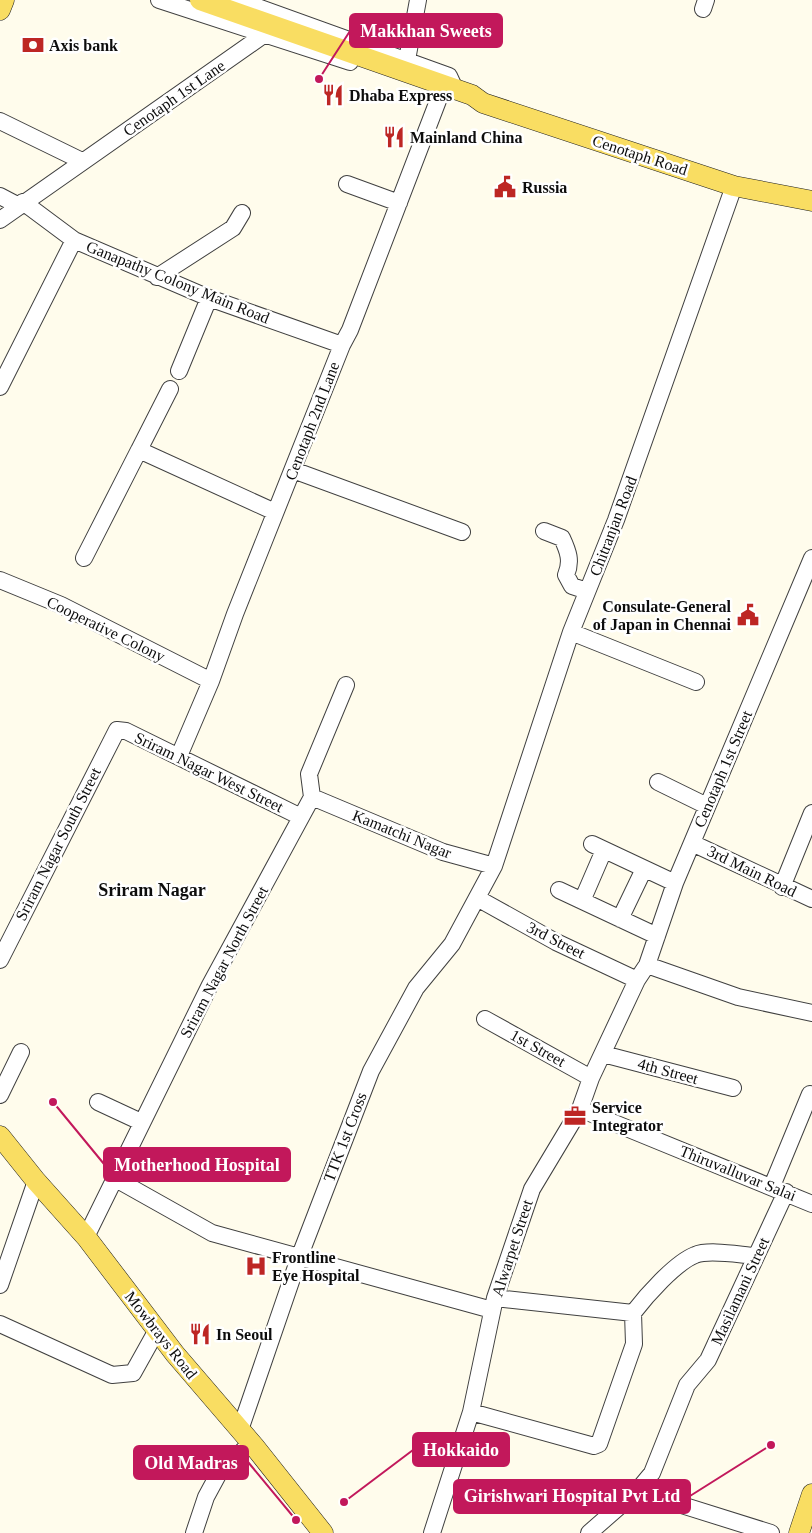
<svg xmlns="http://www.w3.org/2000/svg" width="812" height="1533" font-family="'Times New Roman',serif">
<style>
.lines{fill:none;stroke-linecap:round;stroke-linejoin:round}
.minor-casing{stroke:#404040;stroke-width:18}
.major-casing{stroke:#1e1e1e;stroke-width:21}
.minor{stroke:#fff;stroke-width:16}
.major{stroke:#f9dd62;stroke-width:20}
.labels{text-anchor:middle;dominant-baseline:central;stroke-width:5;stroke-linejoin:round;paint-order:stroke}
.poi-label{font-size:16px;font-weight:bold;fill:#0d0d0d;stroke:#fff;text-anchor:start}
.street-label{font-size:16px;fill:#0d0d0d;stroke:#fff}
.neighbourhood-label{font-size:18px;font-weight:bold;fill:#0d0d0d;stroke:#fff}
.leader{fill:none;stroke:#c2185b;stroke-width:2}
.callout-dot{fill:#c2185b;stroke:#fff;stroke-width:2}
.callout{fill:#c2185b;stroke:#c2185b;stroke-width:2}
.callout-label{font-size:18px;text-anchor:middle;font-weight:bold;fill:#fff}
</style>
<rect width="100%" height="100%" fill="#fffcec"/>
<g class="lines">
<g class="minor-casing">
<path id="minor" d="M159,0l191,62
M238,0l211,76 6,13
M703,9l3,-9
M407,60l11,-60
M0,121l82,40
M347,184l52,19
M0,196l19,10
M23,202l51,38 135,58 133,47
M0,220l265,-186
M157,277l76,-49 9,-15
M179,371l30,-73
M0,387l74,-147
M139,450l31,-61
M293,470l169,62
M544,531l18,7c6,13 10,23 4,37l6,11 15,5
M84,558l55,-108 136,62
M0,580l61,25 150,76
M571,632l125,50
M179,756l32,-75 24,-67 107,-269 8,-15 94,-245
M658,782l49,24
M312,797l131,55 51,14
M692,843l120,56
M592,844l83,39
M782,887l30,-74
M559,890l98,46
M477,898l79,44 81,38
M582,901l22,-51
M620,919l24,-50
M0,960l117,-230 9,1 175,86
M647,965l91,32 74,16
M485,1019l106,59
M603,1054l130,34
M0,1095l21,-43
M98,1102l43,20
M580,1109l232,95
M114,1178l98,55 280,77
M772,1186l38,-92
M86,1237l124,-252 102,-188 -3,-23 37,-89
M0,1285l36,-104
M495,1298l138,15c13,-17 42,-50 62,-58 14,-6 45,0 61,1
M0,1324l112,51 21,-2 24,-43
M471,1412l123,34 5,-2 35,-100 -1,-31
M240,1430l59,-172 72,-187 45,-83 36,-44 42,-78 77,-234 45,-112 118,-334
M637,1491l134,42
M194,1533l12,-36 13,-24 32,-30
M432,1533l39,-121 24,-114 37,-109 48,-80 11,-31 46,-98 10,-15 28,-82 137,-325
M589,1533l48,-42 15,-18 35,-88 21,-25 78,-168"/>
</g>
<g class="major-casing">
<path id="major" d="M200,0l272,95 11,8 251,83 78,15
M0,10l4,-10
M0,1136l36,45 50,56 89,117 79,92 69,87
M799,1533l13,-39"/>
</g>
<use href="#minor" class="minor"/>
<use href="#major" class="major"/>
</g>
<defs>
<g id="bank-bare" transform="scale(1.725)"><path d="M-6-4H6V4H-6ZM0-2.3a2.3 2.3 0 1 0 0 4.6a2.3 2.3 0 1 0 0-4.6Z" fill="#bd2624" stroke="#fff" stroke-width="2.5" paint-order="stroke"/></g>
<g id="restaurant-bare" transform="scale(1.725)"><path d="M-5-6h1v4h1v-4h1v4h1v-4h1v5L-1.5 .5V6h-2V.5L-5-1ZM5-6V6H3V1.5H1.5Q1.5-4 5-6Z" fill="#bd2624" stroke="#fff" stroke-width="2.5" paint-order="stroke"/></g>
<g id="civic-bare" transform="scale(1.725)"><path d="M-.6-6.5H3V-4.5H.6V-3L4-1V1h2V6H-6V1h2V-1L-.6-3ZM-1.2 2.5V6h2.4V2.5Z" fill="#bd2624" stroke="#fff" stroke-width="2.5" paint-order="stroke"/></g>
<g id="office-bare" transform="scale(1.725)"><path d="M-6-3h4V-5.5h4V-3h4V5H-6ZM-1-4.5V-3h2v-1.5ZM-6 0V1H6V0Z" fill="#bd2624" stroke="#fff" stroke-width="2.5" paint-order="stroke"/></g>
<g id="hospital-bare" transform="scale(1.725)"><path d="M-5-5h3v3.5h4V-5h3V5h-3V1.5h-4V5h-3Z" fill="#bd2624" stroke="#fff" stroke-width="2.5" paint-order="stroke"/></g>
</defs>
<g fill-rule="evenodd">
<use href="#bank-bare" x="33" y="45"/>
<use href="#restaurant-bare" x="333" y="95"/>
<use href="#restaurant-bare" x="394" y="137"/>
<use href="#civic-bare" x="505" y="187"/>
<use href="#civic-bare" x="748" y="615"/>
<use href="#office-bare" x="575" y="1116"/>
<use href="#hospital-bare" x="256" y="1266"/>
<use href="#restaurant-bare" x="200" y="1334"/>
</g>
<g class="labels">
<g class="poi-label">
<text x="49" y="45">Axis bank</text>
<text x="349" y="95">Dhaba Express</text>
<text x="410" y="137">Mainland China</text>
<text x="522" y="187">Russia</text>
<text x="731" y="606" text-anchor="end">Consulate-General<tspan x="731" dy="18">of Japan in Chennai</tspan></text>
<text x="592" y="1107">Service<tspan x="592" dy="18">Integrator</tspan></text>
<text x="272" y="1257">Frontline<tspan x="272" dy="18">Eye Hospital</tspan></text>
<text x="216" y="1334">In Seoul</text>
</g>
<g class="street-label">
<text transform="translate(174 98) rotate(-35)">Cenotaph 1st Lane</text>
<text transform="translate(640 155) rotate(18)">Cenotaph Road</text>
<text transform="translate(178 282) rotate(22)">Ganapathy Colony Main Road</text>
<text transform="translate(312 421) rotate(-69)">Cenotaph 2nd Lane</text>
<text transform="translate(613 526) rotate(-69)">Chitranjan Road</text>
<text transform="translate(106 629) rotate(26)">Cooperative Colony</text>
<text transform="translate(723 769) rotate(-67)">Cenotaph 1st Street</text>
<text transform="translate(209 772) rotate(26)">Sriram Nagar West Street</text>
<text transform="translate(402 834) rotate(22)">Kamatchi Nagar</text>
<text transform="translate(58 844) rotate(-63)">Sriram Nagar South Street</text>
<text transform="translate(752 871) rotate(26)">3rd Main Road</text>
<text transform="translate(556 940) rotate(27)">3rd Street</text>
<text transform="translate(224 962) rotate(-62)">Sriram Nagar North Street</text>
<text transform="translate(538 1048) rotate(29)">1st Street</text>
<text transform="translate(668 1071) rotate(15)">4th Street</text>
<text transform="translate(345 1137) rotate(-69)">TTK 1st Cross</text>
<text transform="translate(738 1173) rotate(22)">Thiruvalluvar Salai</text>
<text transform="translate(512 1248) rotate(-72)">Alwarpet Street</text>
<text transform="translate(740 1291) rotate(-65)">Masilamani Street</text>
<text transform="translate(161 1335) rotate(52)">Mowbrays Road</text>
</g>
<g class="neighbourhood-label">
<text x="152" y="890">Sriram Nagar</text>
</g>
</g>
<path class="leader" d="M319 79L350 31M53 1102L104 1164M344 1502L413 1450M296 1520L248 1462M771 1445L690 1496"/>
<g class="callout-dot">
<circle cx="319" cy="79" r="5"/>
<circle cx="53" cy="1102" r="5"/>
<circle cx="344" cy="1502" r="5"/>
<circle cx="296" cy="1520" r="5"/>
<circle cx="771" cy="1445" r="5"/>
</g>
<g class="callout">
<rect x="350" y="14" width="152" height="33" rx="5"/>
<rect x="104" y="1148" width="186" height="33" rx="5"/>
<rect x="413" y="1433" width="96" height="33" rx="5"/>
<rect x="134" y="1446" width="114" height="33" rx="5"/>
<rect x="454" y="1480" width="236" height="33" rx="5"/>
</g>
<g class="callout-label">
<text x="426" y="37">Makkhan Sweets</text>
<text x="197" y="1171">Motherhood Hospital</text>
<text x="461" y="1456">Hokkaido</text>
<text x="191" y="1469">Old Madras</text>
<text x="572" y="1502">Girishwari Hospital Pvt Ltd</text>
</g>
</svg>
